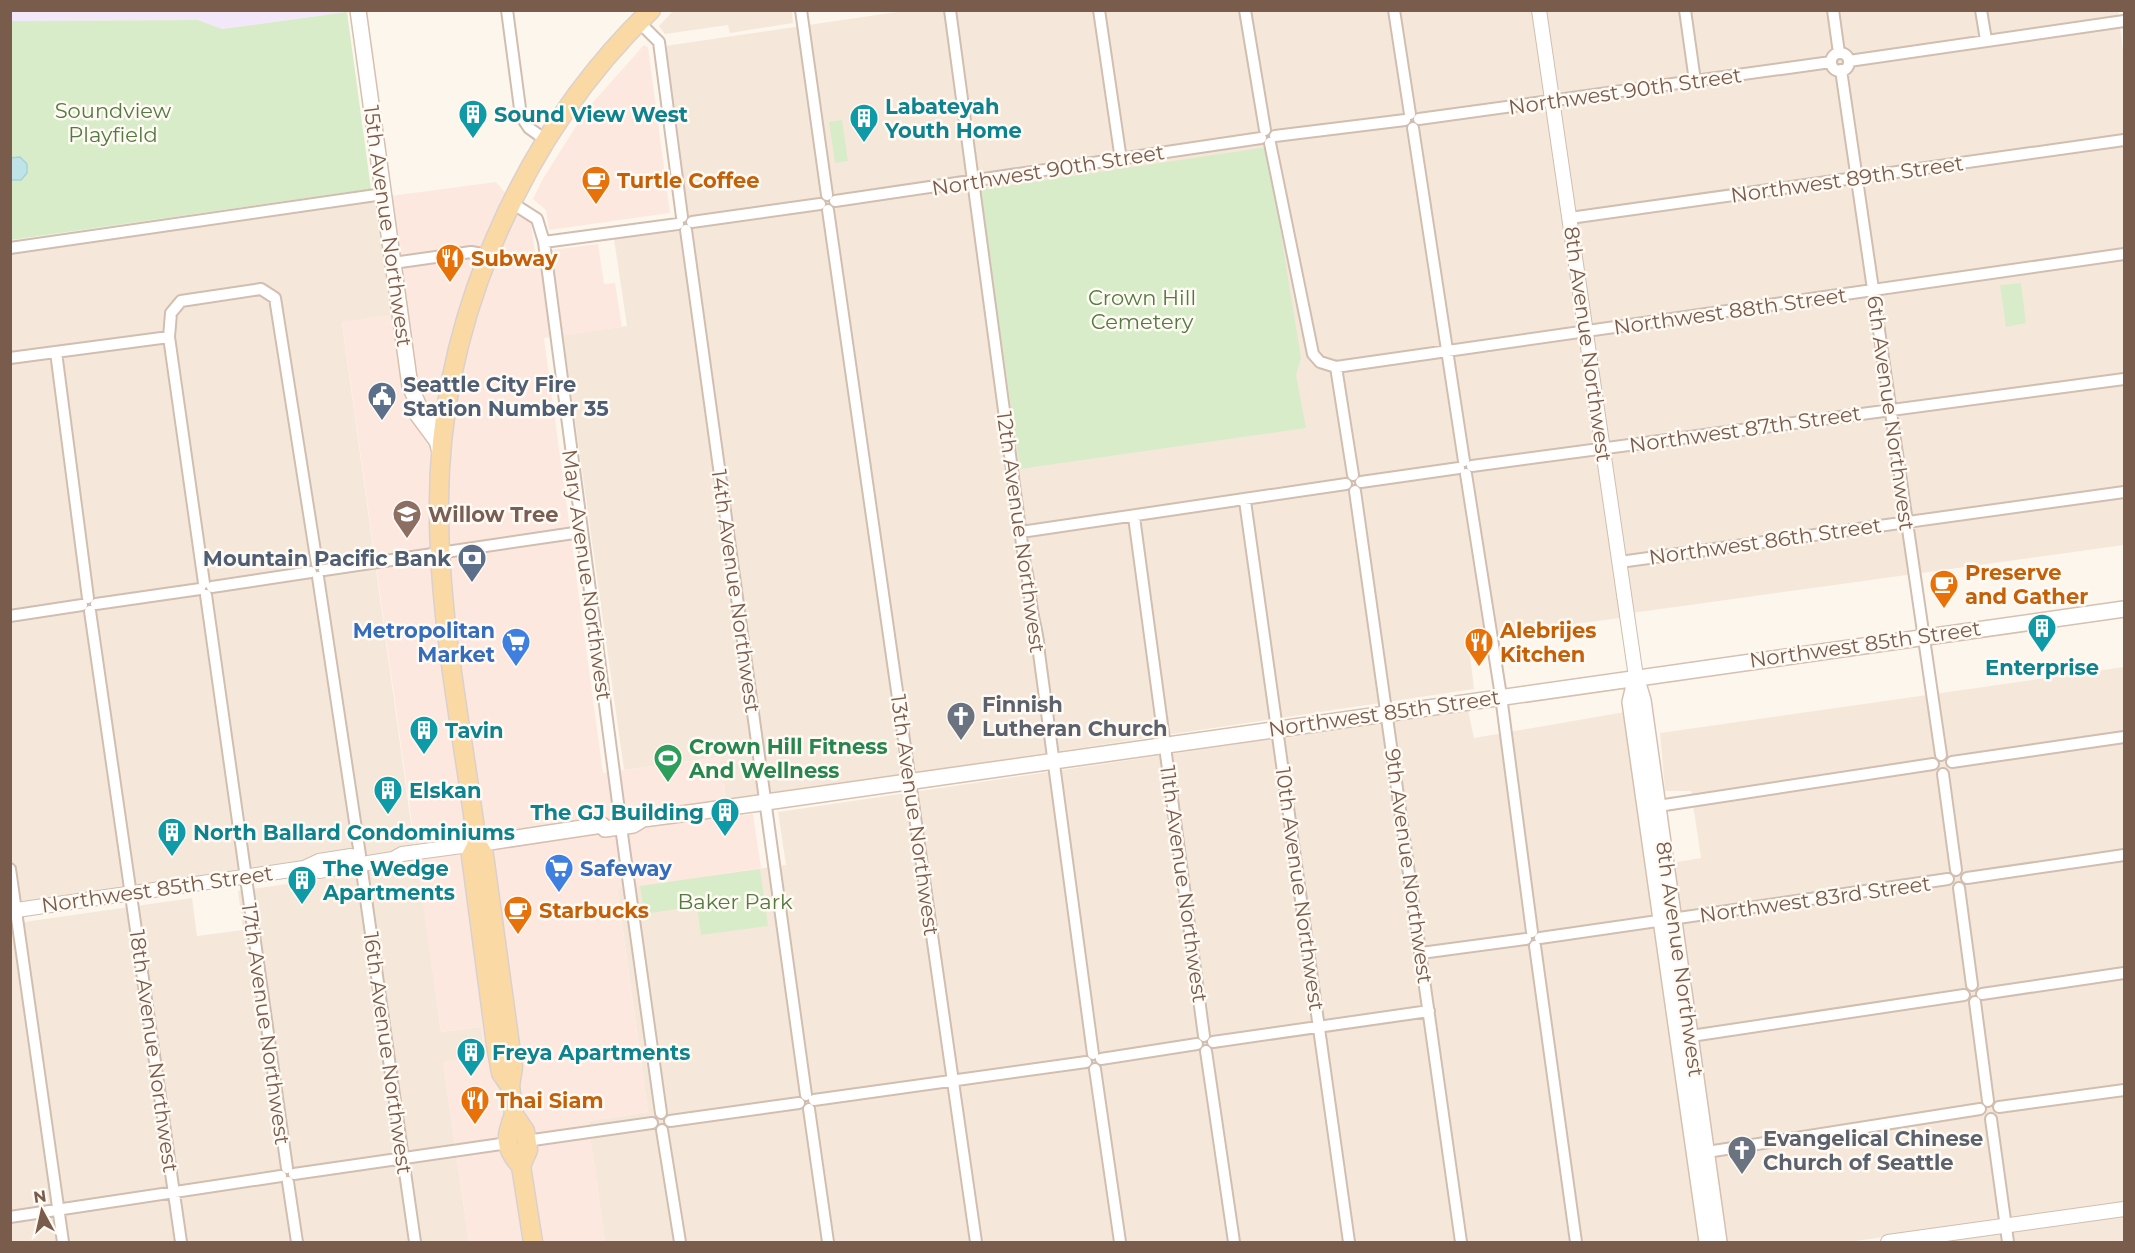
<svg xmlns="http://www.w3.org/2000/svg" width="2135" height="1253" font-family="Montserrat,sans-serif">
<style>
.residential{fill:#f5e8da}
.commercial{fill:#fde8e0}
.education{fill:#f3e8fa}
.green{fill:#d8ecc9}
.water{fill:#bfe3e8;stroke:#a5d3da;stroke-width:1.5}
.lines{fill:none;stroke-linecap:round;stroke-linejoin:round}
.minor-casing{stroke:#d1beb0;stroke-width:14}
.tertiary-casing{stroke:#d1beb0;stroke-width:16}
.secondary-casing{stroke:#d6c0b0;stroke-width:18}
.primary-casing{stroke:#dad1cd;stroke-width:21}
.minor{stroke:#fff;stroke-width:10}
.tertiary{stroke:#fff;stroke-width:14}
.secondary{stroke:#fff;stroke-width:15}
.primary{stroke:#fbd9a5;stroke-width:18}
.labels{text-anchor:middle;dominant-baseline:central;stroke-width:5;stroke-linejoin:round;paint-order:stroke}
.street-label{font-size:21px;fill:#7a5c4d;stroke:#fffaf3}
.culture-label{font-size:21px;font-weight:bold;fill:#0d838f;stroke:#fffaf3;text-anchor:start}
.park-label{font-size:21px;fill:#537a41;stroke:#fffaf3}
.food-label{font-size:21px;font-weight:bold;fill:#c56008;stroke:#fffaf3;text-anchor:start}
.service-label{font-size:21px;font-weight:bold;fill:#4e5e75;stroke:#fffaf3;text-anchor:start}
.education-label{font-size:21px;font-weight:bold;fill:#785e54;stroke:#fffaf3;text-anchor:start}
.shop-label{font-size:21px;font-weight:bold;fill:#366cbe;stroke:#fffaf3;text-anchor:end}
.worship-label{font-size:21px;font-weight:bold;fill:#5b616d;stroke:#fffaf3;text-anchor:start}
.leisure-label{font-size:21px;font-weight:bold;fill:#27864d;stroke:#fffaf3;text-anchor:start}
</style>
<rect width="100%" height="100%" fill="#fdf6ec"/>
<path class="residential" d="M674,10l118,1 1,12 -63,10 -2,-8 -63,9 -6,-8z
M904,11h629l87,607 -152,20 6,51 -748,112 -7,-44 -95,13 -61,-435 64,-9 -13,-87 76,-9 -25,-184z
M1547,11h571l6,47v487l-492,68z
M383,194l17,120 -58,9 73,529 -404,59 -1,-663z
M2124,667v536l-275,39h-123l-55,-379 30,-5 -10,-67h-26l-5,-58z
M1468,710l6,28 151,-26 73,530h-1093l-17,-121 60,-9 -31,-224 169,-23 -8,-53z
M419,865l22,167 40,-5 4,29 -42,6 26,180h-458l-1,-318 182,-26 5,38 46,-6 -5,-39z
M2124,1216v26h-181z"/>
<path class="commercial" d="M644,45l4,2 22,166 -121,17 -3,-20 -13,-11 11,-22 43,-68z
M496,182l35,42 4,28 63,-8 6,40 11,-1 7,44 -78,11 59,435 116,-16 9,60 25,-3 8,54 -144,21 31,223 -60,9 17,121h-136l-26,-180 42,-7 -4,-28 -40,5 -99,-710 58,-8 -17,-117z"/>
<path class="education" d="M11,10h336v2l-125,17 -24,-9 -187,1z"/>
<path class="green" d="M347,12l24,177 -360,51v-219l187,-1 24,9z
M842,120l6,41 -13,2 -6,-41z
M1267,147l34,211 -5,17 10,53 -286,41 -40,-279z
M2021,283l5,40 -20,4 -6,-42z
M760,869l8,57 -67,9 -4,-29 -53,8 -4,-28z"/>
<path class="water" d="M20,157l7,7v9l-6,7h-10v-22z"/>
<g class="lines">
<g class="minor-casing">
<path id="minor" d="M507,10l14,106 8,12 18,13
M801,10l26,185
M950,10l75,556c5,16 4,28 7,44 2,15 7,27 7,43l54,401
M1099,10l22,150
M1245,10l20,120
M1394,10l16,104
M1685,10l10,71
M1833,10l6,43
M1981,10l5,30
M639,22l20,20 23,175
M1831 62a9 9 0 1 1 18 0a9 9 0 1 1-18 0Z
M1849,61l275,-40
M1841,70l100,685
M1419,119l412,-57
M1413,128l51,333
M1275,136l130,-16
M1270,143l43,211 7,8 16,5 17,108
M835,201l426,-63
M512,203l25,16 7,23 76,576
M828,210l148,1032
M1570,218l554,-78
M692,222l128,-18
M686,230l120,865
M544,242l134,-18
M10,248l373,-54
M393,263l78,-11 18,3
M56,352l32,246
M10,358l159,-21
M1336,367l788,-113
M1472,466l652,-87
M1466,474l35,222 31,236
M1361,482l98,-14
M1355,491l106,751
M1245,501l104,741
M1134,517l70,519
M1021,532l325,-48
M1620,562l504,-70
M324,570l257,-38
M318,577l42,278
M204,583l-35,-246 2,-24 10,-12 80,-12 14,9 42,266
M212,587l99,-15
M206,595l81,573
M96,604l104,-15
M90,611l91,631
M10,616l72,-11
M1952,762l172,-25
M1943,774l13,96
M1658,806l275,-42
M621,827l40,286
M361,864l54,378
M10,869l53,373
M1967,878l157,-23
M1959,888l13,97
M1540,938l408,-59
M1535,946l41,296
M1421,953l105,-14
M1982,994l142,-21
M1975,1002l13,99
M1691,1036l273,-41
M1213,1042l216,-31
M1206,1051l28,191
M1101,1059l96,-15
M1095,1069l25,173
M814,1100l272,-38
M1999,1107l125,-17
M809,1109l19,133
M1991,1119l17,123
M670,1121l129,-18
M662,1130l18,112
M526,1141l126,-18
M1707,1152l273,-43
M294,1174l214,-31
M288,1182l9,60
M10,1217l271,-41"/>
</g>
<g class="tertiary-casing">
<path id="tertiary" d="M1539,10l97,667
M304,868l15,-7 32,-5
M10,911l294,-43 15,3 74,-12 9,-5 75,-10
M1888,1242l236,-33"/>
</g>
<g class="secondary-casing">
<path id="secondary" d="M358,10l52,376 11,25 24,14
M414,410l23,31 4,14
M1636,677l7,23 76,542
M1636,677l-6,25 77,540
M477,844l125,-19 3,4 28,-4 10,-6 53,-7 1428,-203"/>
</g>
<g class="primary-casing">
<path id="primary" d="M477,844l-6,12 25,189 5,28 9,13
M514,1115c-9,22 -10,33 7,51
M533,1242l-12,-76 7,-16 -3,-19 -11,-16 -4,-29 3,-19 -29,-212 -7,-11c-14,-111 -38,-221 -38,-333 -2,-183 80,-374 212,-501"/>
</g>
<use href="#minor" class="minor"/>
<use href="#tertiary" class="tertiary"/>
<use href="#secondary" class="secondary"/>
<use href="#primary" class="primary"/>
</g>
<defs>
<g id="building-pin" transform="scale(1.5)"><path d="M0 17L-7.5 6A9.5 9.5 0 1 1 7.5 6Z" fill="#0f9aa8" stroke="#fffaf3"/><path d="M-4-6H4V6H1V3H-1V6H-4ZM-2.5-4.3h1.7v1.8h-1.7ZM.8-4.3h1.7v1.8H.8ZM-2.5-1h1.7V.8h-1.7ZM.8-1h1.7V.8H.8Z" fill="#fff"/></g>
<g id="cafe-pin" transform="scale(1.5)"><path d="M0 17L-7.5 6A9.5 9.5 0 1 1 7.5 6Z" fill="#e8710a" stroke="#fffaf3"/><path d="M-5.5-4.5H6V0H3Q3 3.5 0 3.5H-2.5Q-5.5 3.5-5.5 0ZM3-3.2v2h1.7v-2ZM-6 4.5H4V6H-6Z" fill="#fff"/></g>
<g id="restaurant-pin" transform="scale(1.5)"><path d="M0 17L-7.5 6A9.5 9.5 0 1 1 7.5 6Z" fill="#e8710a" stroke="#fffaf3"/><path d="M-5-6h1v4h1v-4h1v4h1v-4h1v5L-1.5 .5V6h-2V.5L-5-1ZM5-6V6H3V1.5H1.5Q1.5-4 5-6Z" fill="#fff"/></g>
<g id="civic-pin" transform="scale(1.5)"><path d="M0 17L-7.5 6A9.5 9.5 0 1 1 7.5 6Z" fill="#5c6f8a" stroke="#fffaf3"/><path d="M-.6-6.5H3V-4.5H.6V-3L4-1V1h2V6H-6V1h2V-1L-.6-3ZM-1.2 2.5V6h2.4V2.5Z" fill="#fff"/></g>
<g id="school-pin" transform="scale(1.5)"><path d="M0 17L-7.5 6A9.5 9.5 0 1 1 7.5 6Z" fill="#8d6e63" stroke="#fffaf3"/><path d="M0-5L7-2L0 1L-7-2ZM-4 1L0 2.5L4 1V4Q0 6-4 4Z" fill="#fff"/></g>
<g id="bank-pin" transform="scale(1.5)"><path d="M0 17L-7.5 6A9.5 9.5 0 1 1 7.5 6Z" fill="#5c6f8a" stroke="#fffaf3"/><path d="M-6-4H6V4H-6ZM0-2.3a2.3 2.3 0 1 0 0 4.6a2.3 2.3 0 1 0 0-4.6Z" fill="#fff"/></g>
<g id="supermarket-pin" transform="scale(1.5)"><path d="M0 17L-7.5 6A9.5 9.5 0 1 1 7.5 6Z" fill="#3f7fe0" stroke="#fffaf3"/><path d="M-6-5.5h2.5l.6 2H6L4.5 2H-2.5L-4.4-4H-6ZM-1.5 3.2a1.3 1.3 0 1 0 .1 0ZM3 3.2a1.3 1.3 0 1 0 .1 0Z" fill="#fff"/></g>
<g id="church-pin" transform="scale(1.5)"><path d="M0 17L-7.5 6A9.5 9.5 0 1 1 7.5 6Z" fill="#6b7280" stroke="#fffaf3"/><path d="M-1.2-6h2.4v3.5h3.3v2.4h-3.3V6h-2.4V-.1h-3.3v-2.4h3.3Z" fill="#fff"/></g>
<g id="stadium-pin" transform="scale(1.5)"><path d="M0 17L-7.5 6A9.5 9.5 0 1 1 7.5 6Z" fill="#2e9e5b" stroke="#fffaf3"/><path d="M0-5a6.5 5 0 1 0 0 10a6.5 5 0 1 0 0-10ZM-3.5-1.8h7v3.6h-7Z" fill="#fff"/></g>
</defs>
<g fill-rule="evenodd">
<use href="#building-pin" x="473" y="114"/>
<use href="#building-pin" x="864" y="118"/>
<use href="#cafe-pin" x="596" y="180"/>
<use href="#restaurant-pin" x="450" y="258"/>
<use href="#civic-pin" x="382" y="396"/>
<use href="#school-pin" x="407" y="514"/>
<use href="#bank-pin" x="472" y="558"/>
<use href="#cafe-pin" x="1944" y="584"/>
<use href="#building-pin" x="2042" y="628"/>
<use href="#supermarket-pin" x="516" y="642"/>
<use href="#restaurant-pin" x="1479" y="642"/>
<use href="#church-pin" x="961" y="716"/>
<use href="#building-pin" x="424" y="730"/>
<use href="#stadium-pin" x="668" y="758"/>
<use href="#building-pin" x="388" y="790"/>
<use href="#building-pin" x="725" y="812"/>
<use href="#building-pin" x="172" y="832"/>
<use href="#supermarket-pin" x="559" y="868"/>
<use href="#building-pin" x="302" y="880"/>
<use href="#cafe-pin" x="518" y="910"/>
<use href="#building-pin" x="471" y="1052"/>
<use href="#restaurant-pin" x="475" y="1100"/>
<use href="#church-pin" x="1742" y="1150"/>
</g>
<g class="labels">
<g class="street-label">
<text transform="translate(1625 91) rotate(-8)">Northwest 90th Street</text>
<text transform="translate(1048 170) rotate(-9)">Northwest 90th Street</text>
<text transform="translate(1847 179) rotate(-8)">Northwest 89th Street</text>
<text transform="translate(388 226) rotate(82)">15th Avenue Northwest</text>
<text transform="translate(1730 311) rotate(-8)">Northwest 88th Street</text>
<text transform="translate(1588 344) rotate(82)">8th Avenue Northwest</text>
<text transform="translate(1891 413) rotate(82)">6th Avenue Northwest</text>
<text transform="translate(1745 429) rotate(-8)">Northwest 87th Street</text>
<text transform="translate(1021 532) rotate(82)">12th Avenue Northwest</text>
<text transform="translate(1765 541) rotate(-8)">Northwest 86th Street</text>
<text transform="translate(587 575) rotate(82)">Mary Avenue Northwest</text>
<text transform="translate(736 591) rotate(82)">14th Avenue Northwest</text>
<text transform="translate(1865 644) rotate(-8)">Northwest 85th Street</text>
<text transform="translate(1384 713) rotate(-8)">Northwest 85th Street</text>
<text transform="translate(915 815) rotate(82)">13th Avenue Northwest</text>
<text transform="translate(1409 866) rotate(82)">9th Avenue Northwest</text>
<text transform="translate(1184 884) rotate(82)">11th Avenue Northwest</text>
<text transform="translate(157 889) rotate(-8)">Northwest 85th Street</text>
<text transform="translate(1300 889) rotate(82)">10th Avenue Northwest</text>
<text transform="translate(1815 899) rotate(-8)">Northwest 83rd Street</text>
<text transform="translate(1680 959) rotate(82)">8th Avenue Northwest</text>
<text transform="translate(266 1024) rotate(82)">17th Avenue Northwest</text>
<text transform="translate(154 1051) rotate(82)">18th Avenue Northwest</text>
<text transform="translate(388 1053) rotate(82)">16th Avenue Northwest</text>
</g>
<g class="culture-label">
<text x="885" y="106">Labateyah<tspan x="885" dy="24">Youth Home</tspan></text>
<text x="494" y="114">Sound View West</text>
<text x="2042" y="667" text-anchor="middle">Enterprise</text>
<text x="445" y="730">Tavin</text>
<text x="409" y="790">Elskan</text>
<text x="704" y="812" text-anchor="end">The GJ Building</text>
<text x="193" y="832">North Ballard Condominiums</text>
<text x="323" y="868">The Wedge<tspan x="323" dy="24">Apartments</tspan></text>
<text x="492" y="1052">Freya Apartments</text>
</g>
<g class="park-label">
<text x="113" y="110">Soundview<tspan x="113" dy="24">Playfield</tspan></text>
<text x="1142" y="297">Crown Hill<tspan x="1142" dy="24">Cemetery</tspan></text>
<text x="735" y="901">Baker Park</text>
</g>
<g class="food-label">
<text x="617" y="180">Turtle Coffee</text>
<text x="471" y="258">Subway</text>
<text x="1965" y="572">Preserve<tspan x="1965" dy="24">and Gather</tspan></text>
<text x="1500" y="630">Alebrijes<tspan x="1500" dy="24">Kitchen</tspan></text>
<text x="539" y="910">Starbucks</text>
<text x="496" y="1100">Thai Siam</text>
</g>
<g class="service-label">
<text x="403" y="384">Seattle City Fire<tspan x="403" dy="24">Station Number 35</tspan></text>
<text x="451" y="558" text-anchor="end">Mountain Pacific Bank</text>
</g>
<g class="education-label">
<text x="428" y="514">Willow Tree</text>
</g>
<g class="shop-label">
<text x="495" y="630">Metropolitan<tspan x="495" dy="24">Market</tspan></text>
<text x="580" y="868" text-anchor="start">Safeway</text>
</g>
<g class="worship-label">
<text x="982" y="704">Finnish<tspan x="982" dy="24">Lutheran Church</tspan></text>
<text x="1763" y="1138">Evangelical Chinese<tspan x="1763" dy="24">Church of Seattle</tspan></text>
</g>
<g class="leisure-label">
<text x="689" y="746">Crown Hill Fitness<tspan x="689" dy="24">And Wellness</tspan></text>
</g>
</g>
<rect width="2135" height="1253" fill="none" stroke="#7a5c4d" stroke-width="24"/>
<g transform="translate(42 1211) rotate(352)" stroke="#fffaf3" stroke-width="4.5" paint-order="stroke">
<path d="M0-4.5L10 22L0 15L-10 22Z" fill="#7a5c4d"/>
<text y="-9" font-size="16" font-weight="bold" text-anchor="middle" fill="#7a5c4d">N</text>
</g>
</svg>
